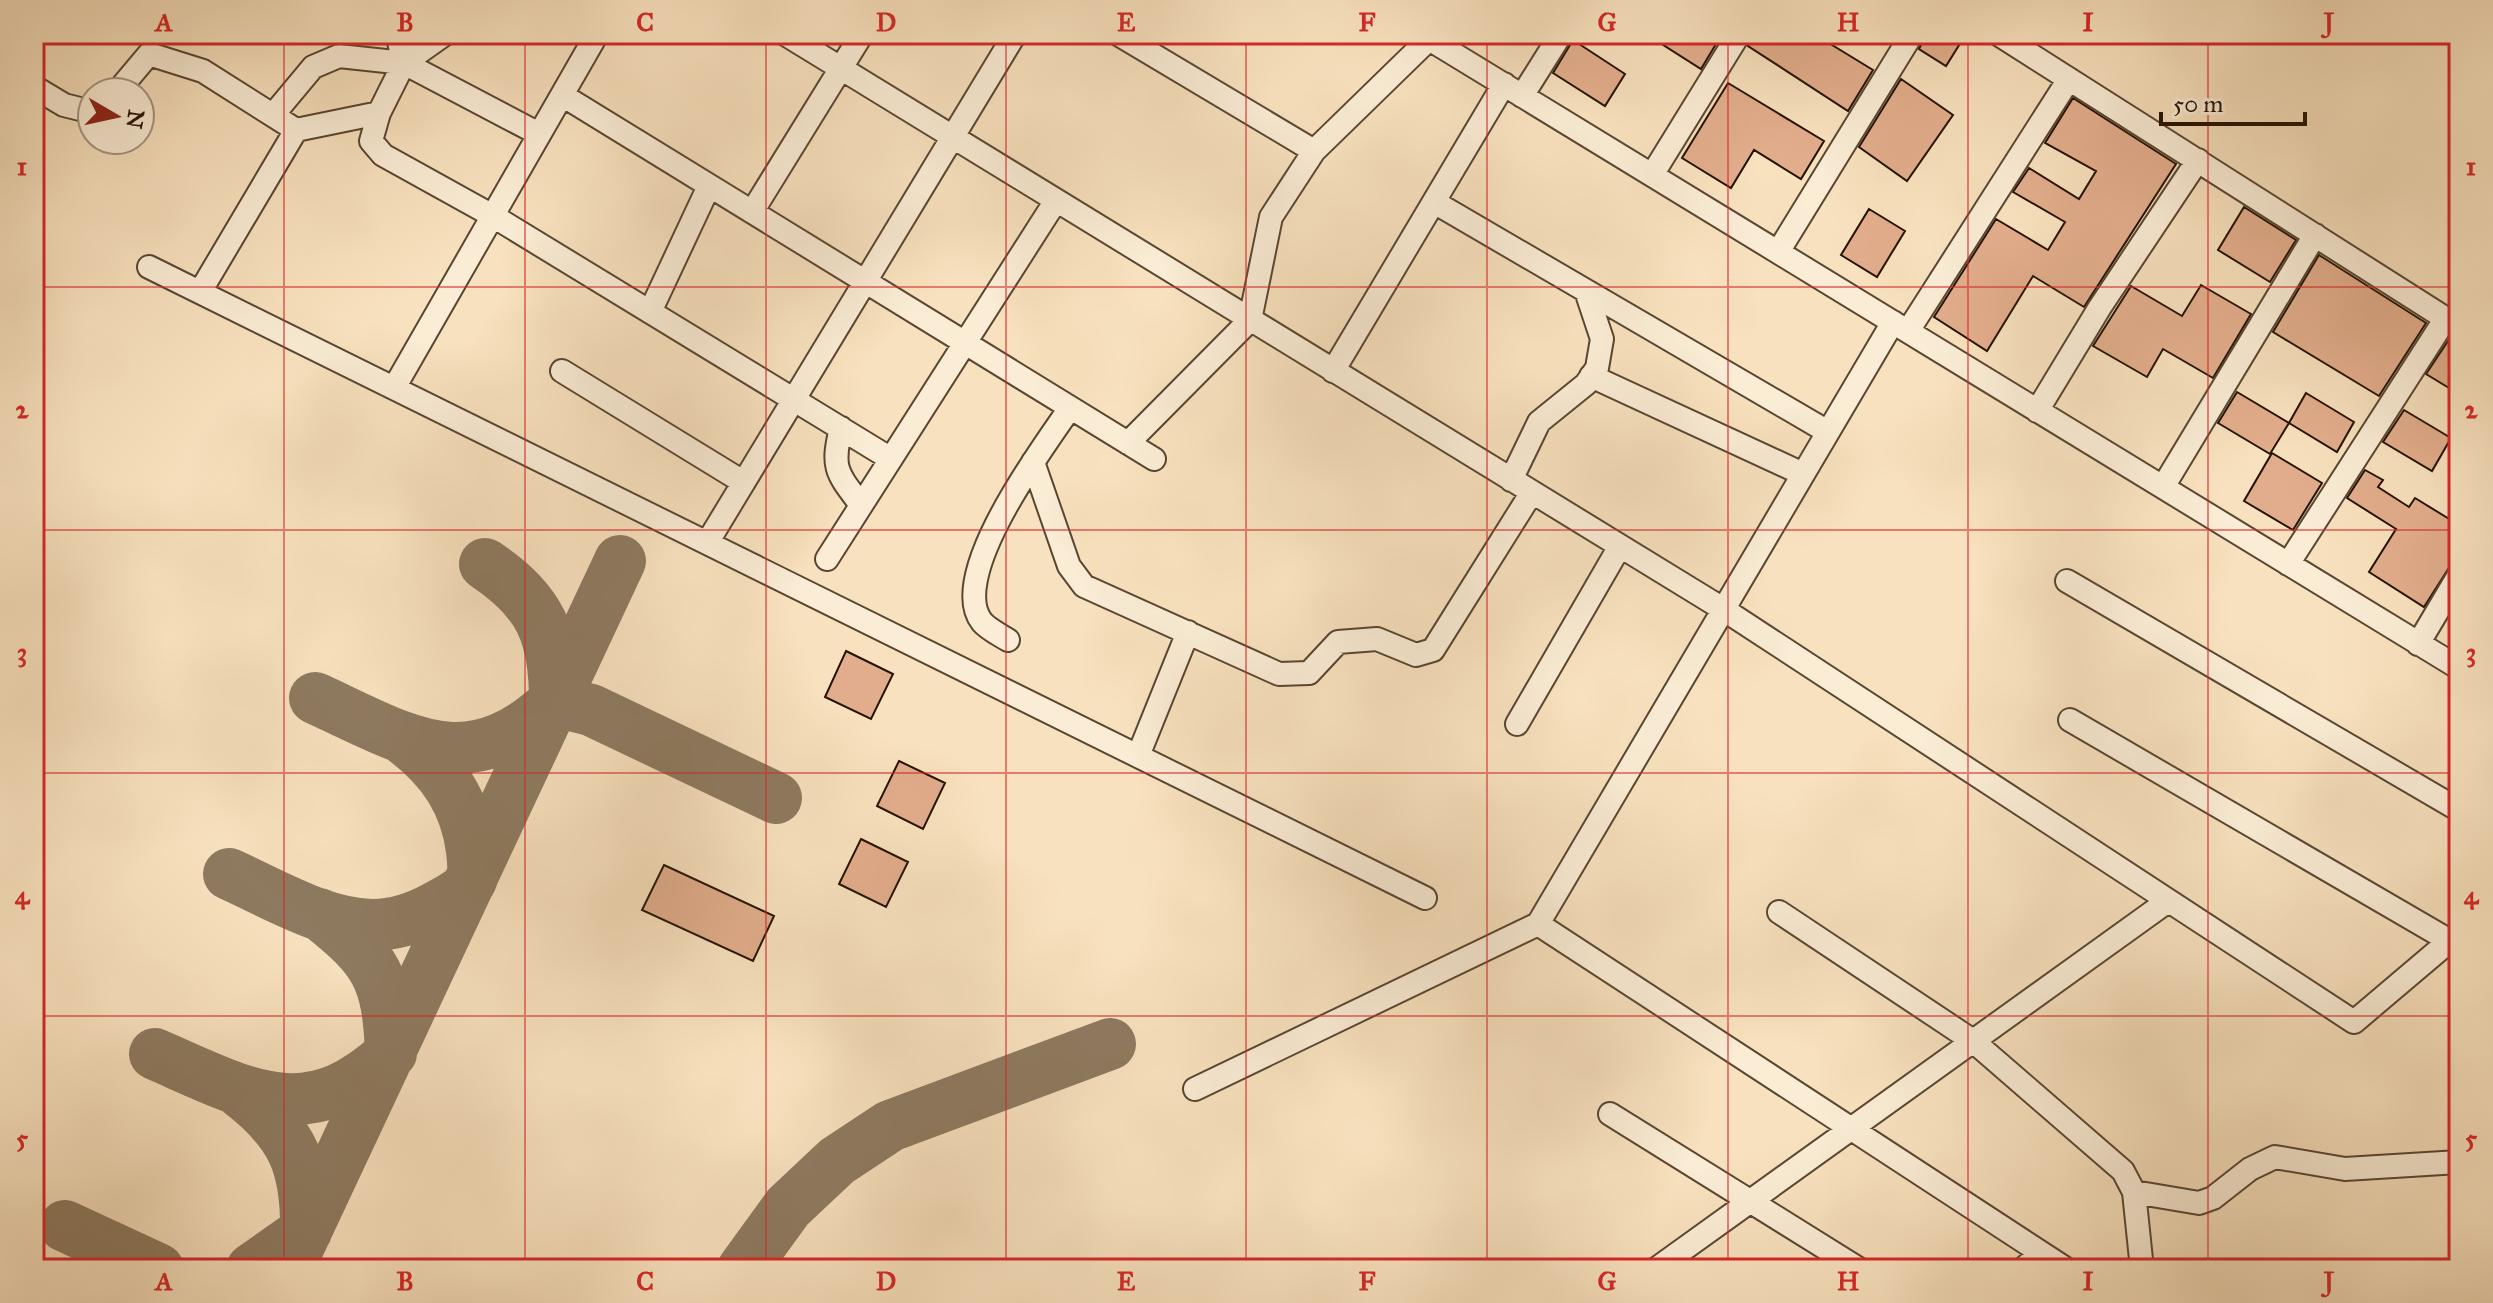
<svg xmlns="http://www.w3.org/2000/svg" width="2493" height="1303" font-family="'IM FELL Great Primer',serif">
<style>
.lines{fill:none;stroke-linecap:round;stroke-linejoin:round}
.taxiway{stroke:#8e7a60;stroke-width:52}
.building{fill:#e2ad8c;stroke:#241303;stroke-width:2}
.street-casing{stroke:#594632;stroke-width:26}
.street{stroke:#faecd5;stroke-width:22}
.grid{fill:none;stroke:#d62828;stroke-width:2;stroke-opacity:0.55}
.neatline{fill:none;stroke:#d62828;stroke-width:3}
.grid-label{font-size:26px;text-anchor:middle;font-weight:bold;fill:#d62828}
</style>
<rect width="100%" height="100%" fill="#f8e1be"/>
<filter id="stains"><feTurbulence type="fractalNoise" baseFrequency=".0025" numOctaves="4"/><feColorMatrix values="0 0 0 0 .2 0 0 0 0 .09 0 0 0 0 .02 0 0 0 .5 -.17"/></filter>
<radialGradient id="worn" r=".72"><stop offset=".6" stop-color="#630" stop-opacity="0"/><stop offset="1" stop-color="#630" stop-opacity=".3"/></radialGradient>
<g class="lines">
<path class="taxiway" d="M315,698c92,42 153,86 240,3 0,-65 -14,-100 -70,-137
M555,701l36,9 185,88
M229,874c45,20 93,50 143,51 23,0 44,-7 64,-18 12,-7 27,-13 34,-25 5,-8 3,-22 2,-31 -6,-48 -29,-82 -67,-111
M155,1054c92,40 152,78 236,-1 -3,-75 -14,-93 -72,-139
M240,1092c52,40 67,73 66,139l-54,38
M65,1226l93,43
M288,1269l332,-708
M743,1269l45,-62 49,-46 53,-35 220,-82"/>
</g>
<path class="building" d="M1646,34h65l8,5 -18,30z
M1753,34h61l59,36 -25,41 -100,-65z
M1926,34h40l-20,32 -27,-17z
M1573,40l52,34 -20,32 -52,-33z
M1901,79l52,36 -46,66 -48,-34z
M1728,83l96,58 -23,38 -47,-29 -23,38 -49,-30z
M2073,98l103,66 -92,143 -51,-31 -46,75 -53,-34 62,-98 52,31 17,-28 -52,-30 16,-24 50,31 17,-28 -51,-28z
M2244,207l52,33 -26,42 -52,-32z
M1869,209l36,22 -28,46 -36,-22z
M2319,255l107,68 -47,73 -106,-64z
M2201,285l50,29 -38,64 -50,-29 -16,28 -54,-31 38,-60 51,30z
M2450,338l9,3v53l-33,-20z
M2237,392l52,31 -19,31 -52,-31z
M2306,393l48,29 -17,30 -48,-29z
M2404,410l47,28 -19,33 -49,-29z
M2272,453l50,30 -29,47 -49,-29z
M2365,470l18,10 -5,7 31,20 6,-9 44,27v27l-35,55 -55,-35 27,-43 -49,-31z
M846,651l47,23 -22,45 -46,-22z
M899,761l46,22 -22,46 -46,-23z
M861,839l47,23 -22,45 -47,-23z
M664,865l110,51 -21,45 -111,-51z"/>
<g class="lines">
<g class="street-casing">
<path id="street" d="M445,34l-41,29 -25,50 -8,28 12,14 110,61 398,243
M785,34l938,575 631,413 105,-89
M1118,34l196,117
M1421,34l1038,634
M1998,34l461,293
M404,63l135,71
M34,87l30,18 28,7
M117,92l32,-38 54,17 93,59 -96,162
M562,95l592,364
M1522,96l39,-62
M273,115l40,-48 26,-11 65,7 -7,-29
M296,130l83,-17
M1652,175l87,-141
M1434,202l394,230
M752,212l110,-178
M1778,252l134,-218
M149,267l1276,631
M650,312l59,-126
M1908,331l161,-252
M562,371l181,111
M1333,371l171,-287
M1591,376l212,98
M394,388l203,-354
M2037,411l63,-104 98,-147
M841,428c-10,41 -4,45 20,77
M1128,443l122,-123 21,-103 43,-66 115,-112
M1033,462l36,104 15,20 195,88 30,-1 29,-31 39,-3 39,16 17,-5 99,-158
M1511,480l28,-58 47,-38 11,-16 5,-29 -16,-48
M2163,487l152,-252
M707,543l308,-509
M827,559l228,-357
M2288,564l158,-246
M2067,581l392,229
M1008,640c-8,-5 -20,-11 -26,-18 -36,-45 62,-176 88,-214
M2418,644l41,-69
M2070,720l380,221
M1517,724l103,-178
M1138,756l50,-124
M1779,912l194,129 150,130 11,21 8,77
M1538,924l528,345
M1195,1089l343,-165 355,-602
M1610,1114l249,155
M2134,1192l65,11 14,-5 37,-29 25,-12 70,12 114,-7
M1656,1269l512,-368
M2023,1269l18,-16"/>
</g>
<use href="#street" class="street"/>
</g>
<path class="grid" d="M284,34v1235M525,34v1235M766,34v1235M1006,34v1235M1246,34v1235M1487,34v1235M1728,34v1235M1968,34v1235M2208,34v1235M34,287h2425M34,530h2425M34,773h2425M34,1016h2425"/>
<rect width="2493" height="1303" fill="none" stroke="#f8e1be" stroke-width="88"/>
<g transform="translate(116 116) rotate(99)"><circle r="38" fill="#faecd5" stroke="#a49581" stroke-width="2"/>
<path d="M0-6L14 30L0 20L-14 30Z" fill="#8f2418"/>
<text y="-12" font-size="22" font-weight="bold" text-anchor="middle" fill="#241303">N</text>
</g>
<path d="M2161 112v12h144v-12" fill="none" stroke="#241303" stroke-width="4"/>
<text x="2173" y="112" font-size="24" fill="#241303" stroke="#faecd5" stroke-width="6" paint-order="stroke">50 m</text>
<rect x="44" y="44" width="2405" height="1215" class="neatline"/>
<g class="grid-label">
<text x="164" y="31">A</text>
<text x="405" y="31">B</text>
<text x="645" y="31">C</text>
<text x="886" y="31">D</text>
<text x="1126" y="31">E</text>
<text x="1367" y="31">F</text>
<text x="1607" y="31">G</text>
<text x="1848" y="31">H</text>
<text x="2088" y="31">I</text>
<text x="2329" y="31">J</text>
<text x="22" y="175">1</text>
<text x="2471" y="175">1</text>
<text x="22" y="418">2</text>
<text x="2471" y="418">2</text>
<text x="22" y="661">3</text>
<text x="2471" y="661">3</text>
<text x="22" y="904">4</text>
<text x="2471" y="904">4</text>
<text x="22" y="1147">5</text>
<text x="2471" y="1147">5</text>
<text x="164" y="1290">A</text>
<text x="405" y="1290">B</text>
<text x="645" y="1290">C</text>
<text x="886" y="1290">D</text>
<text x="1126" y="1290">E</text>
<text x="1367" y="1290">F</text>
<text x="1607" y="1290">G</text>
<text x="1848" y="1290">H</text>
<text x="2088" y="1290">I</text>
<text x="2329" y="1290">J</text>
</g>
<rect width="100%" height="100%" filter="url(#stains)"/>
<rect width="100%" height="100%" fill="url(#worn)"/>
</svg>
